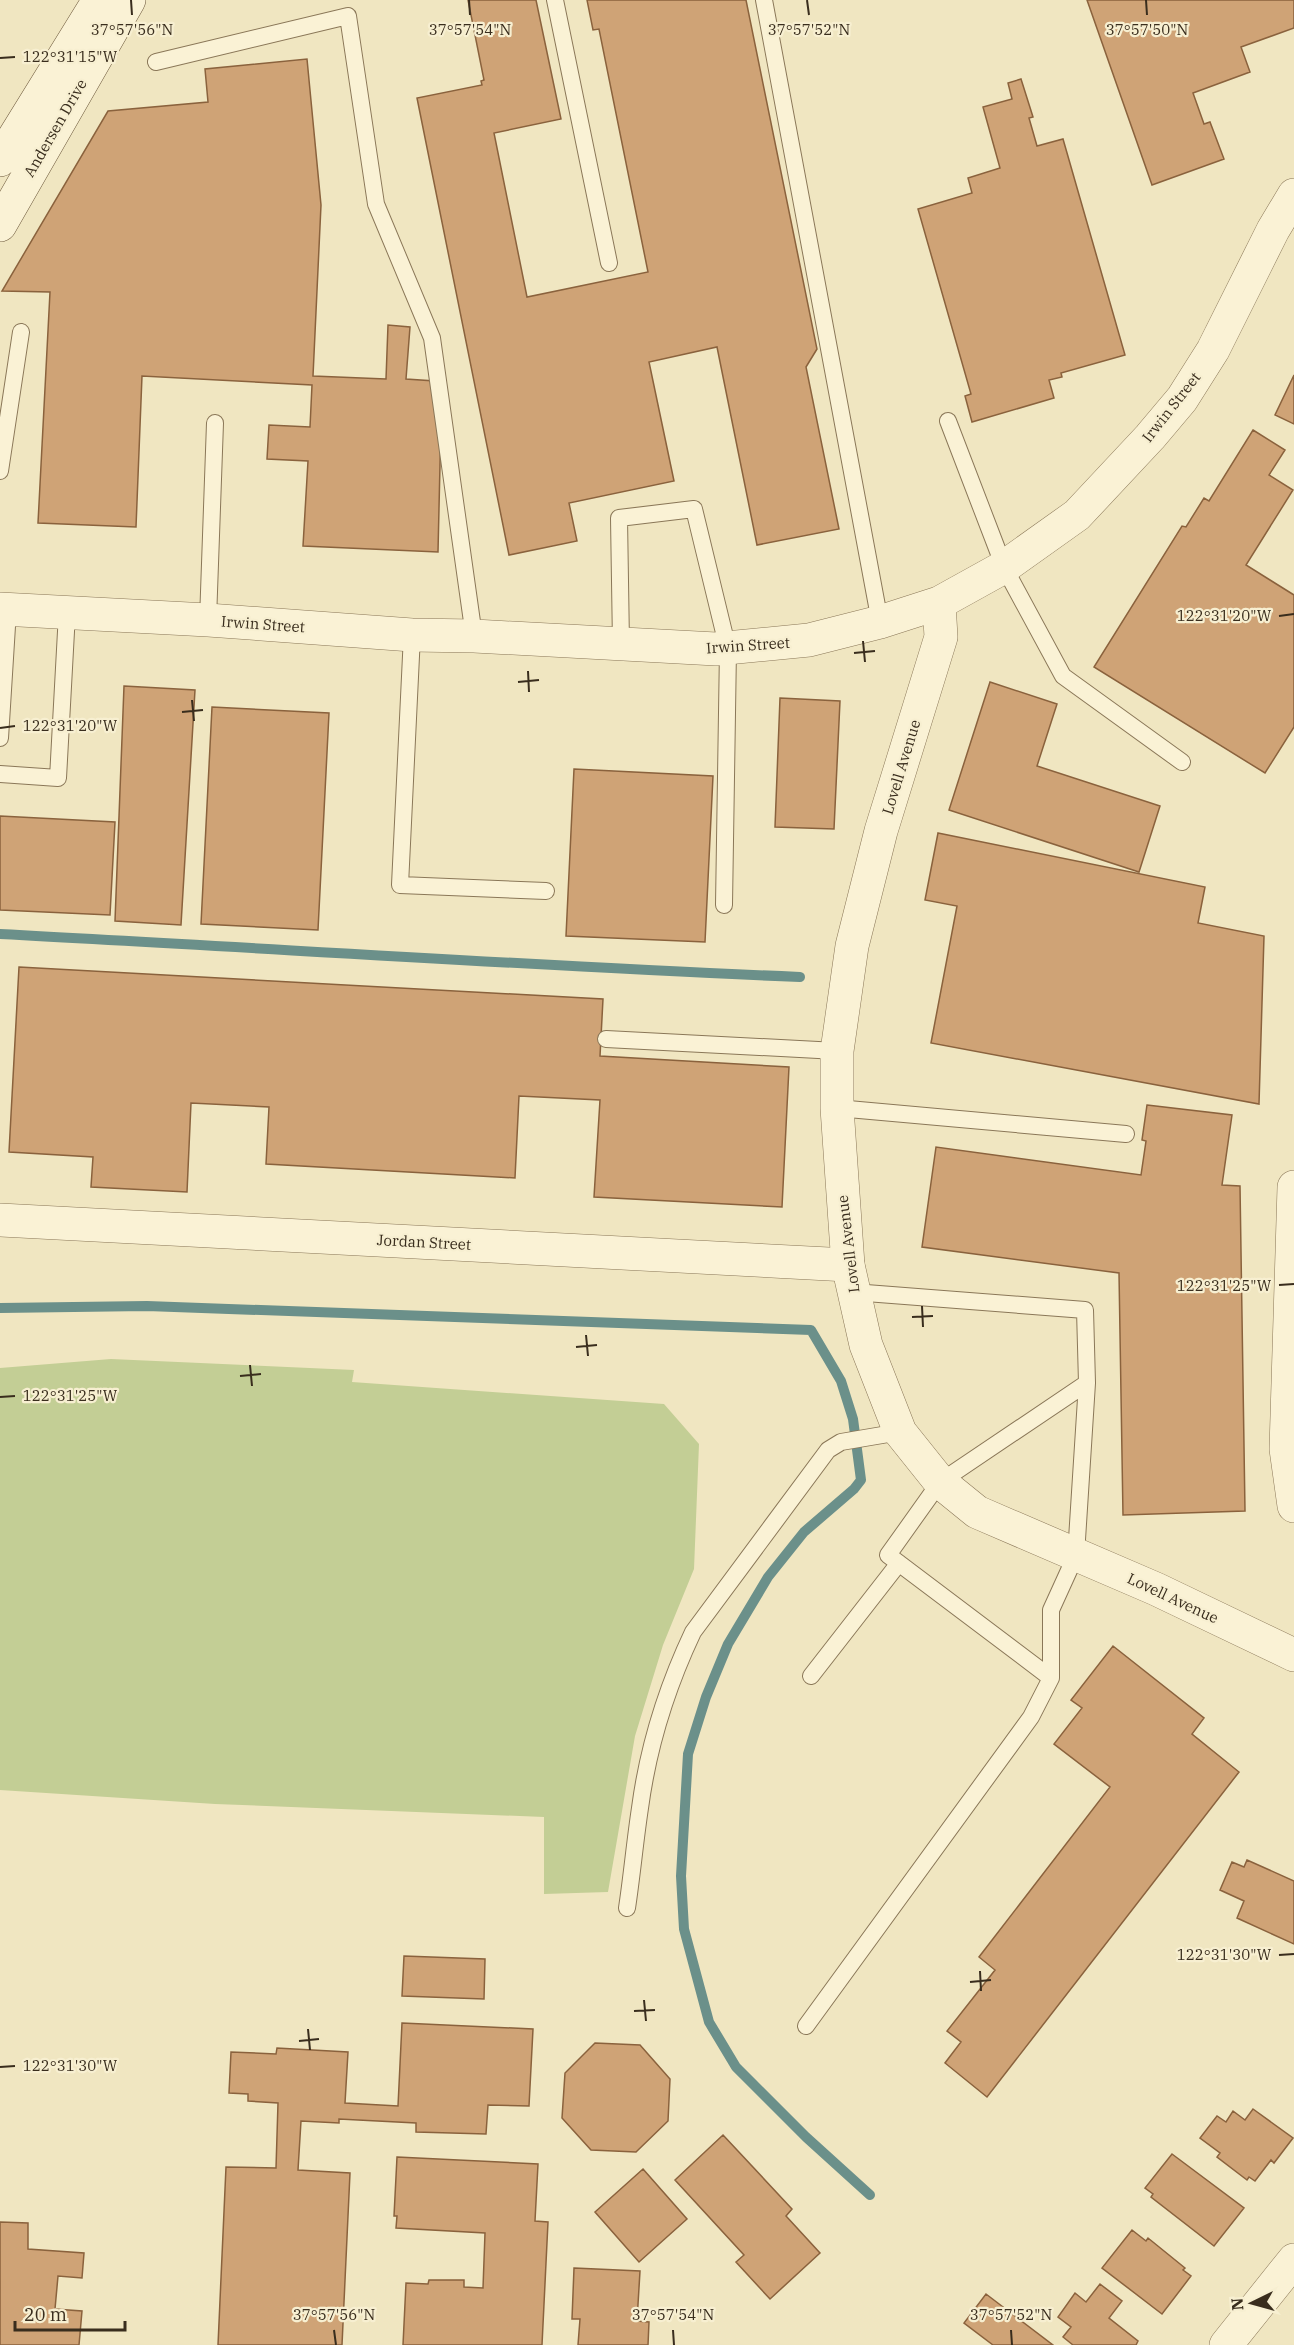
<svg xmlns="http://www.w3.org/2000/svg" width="1294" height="2345" font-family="'IBM Plex Serif',serif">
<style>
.green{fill:#c3ce95}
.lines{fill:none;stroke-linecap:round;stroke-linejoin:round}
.stream{stroke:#6b908a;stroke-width:10}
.building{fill:#cfa376;stroke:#8a623d;stroke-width:1.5}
.service-casing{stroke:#8a7758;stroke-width:18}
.minor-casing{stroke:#8a7758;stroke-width:34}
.tertiary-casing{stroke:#8a7758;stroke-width:34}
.secondary-casing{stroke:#6c583b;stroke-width:34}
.service{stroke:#faf2d5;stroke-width:16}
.minor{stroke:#faf2d5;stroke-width:33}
.tertiary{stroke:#faf2d5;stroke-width:33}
.secondary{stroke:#faf2d5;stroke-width:33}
.ticks{fill:none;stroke:#392d1d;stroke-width:2}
.labels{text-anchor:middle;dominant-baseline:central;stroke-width:4.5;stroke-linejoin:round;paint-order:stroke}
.street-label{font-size:15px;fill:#392d1d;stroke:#f7efd1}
.ticks-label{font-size:15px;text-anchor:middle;fill:#392d1d;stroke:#f7efd1;stroke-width:4.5;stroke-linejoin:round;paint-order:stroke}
</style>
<rect width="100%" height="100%" fill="#f0e6c1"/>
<path class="green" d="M111,1359l243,11 -2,12 312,22 35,40 -5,125 -31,76 -28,91 -27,156 -64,2v-77l-329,-13 -215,-14v-422z"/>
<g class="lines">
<path class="stream" d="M0,934c267,14 533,32 800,43
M0,1308l147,-2 664,24 30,51 12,38 8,61 -7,9 -50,43 -36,45 -40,67 -22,53 -18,57 -7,122 3,53 25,93 27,45 70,70 64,58"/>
</g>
<path class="building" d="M468,0h68l25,119 -67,14 33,164 121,-25 -49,-243 -6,1 -6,-30h159l71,349 -11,18 33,162 -82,16 -40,-198 -68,15 25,119 -105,22 8,38 -68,14 -92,-457 65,-13 -1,-4 3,-1z
M1087,0h207v28l-53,19 9,25 -57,21 11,31 6,-2 14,37 -72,26z
M307,59l14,146 -8,171 73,3 2,-54 22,2 -4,52 29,2 6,40 -3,131 -135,-6 5,-85 -41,-2 2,-34 41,2 2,-42 -170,-9 -6,151 -98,-4 12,-231 -48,-1 106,-180 100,-9 -3,-33z
M1021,79l12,38 -4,1 8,28 26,-7 62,216 -64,18 1,4 -13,3 5,18 -82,24 -7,-26 6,-2 -53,-185 54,-16 -4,-15 32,-10 -17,-61 29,-8 -4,-16z
M1294,375v49l-19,-9z
M1253,430l32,20 -16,25 24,15 -47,75 48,30v132l-29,46 -171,-106 88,-141 4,1 18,-29 5,3z
M990,682l67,22 -20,62 123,40 -21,66 -190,-62z
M124,686l71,4 -14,235 -66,-4z
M780,698l60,3 -6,128 -59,-2z
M212,707l117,6 -11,217 -117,-6z
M574,769l139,7 -8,166 -139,-6z
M0,816l115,6 -5,93 -110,-5z
M938,833l267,54 -7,36 66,13 -5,168 -328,-61 26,-137 -32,-6z
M19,967l584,32 -3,57 189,11 -7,140 -188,-10 6,-97 -81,-4 -4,82 -249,-14 3,-57 -78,-4 -4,89 -96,-5 2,-30 -84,-5z
M1147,1105l85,10 -10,70 18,1 5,325 -122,4 -4,-242 -197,-26 14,-100 205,28 5,-34 -4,-1z
M1113,1646l91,72 -12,16 47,38 -252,325 -42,-34 16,-21 -14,-11 48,-61 -16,-13 131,-170 -56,-43 28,-36 -11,-8z
M1247,1860l47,21v63l-57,-26 7,-17 -24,-11 12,-28 12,5z
M404,1956l81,3 -1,40 -82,-3z
M402,2023l131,6 -4,77 -41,-1 -2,29 -70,-2v-9l-77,-4v4l-38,-2 -3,49 52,3 -8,172h-124l8,-178 50,1 2,-65 -30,-2v-7l-19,-1 2,-41 45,2 1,-6 71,4 -3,51 53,3z
M595,2043l45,2 30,34 -2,42 -32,31 -45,-2 -29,-32 3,-45z
M1253,2109l40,29 -19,25 -3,-3 -16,21 -6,-4 -2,3 -30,-23 3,-4 -20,-15 17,-22 9,6 7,-11 12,9z
M723,2135l69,74 -6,7 34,37 -50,46 -34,-37 8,-7 -69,-75z
M1172,2154l72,54 -30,38 -63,-49 2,-3 -8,-6z
M397,2157l141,7 -3,57 13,1 -6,123h-139l3,-62 22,1 1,-4h35v7l19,1 2,-55 -89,-5 1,-12h-3z
M643,2169l44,50 -48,43 -44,-50z
M0,2222l28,1v26l56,4 -2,25 -24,-2 -3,33 27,2 -3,34h-79z
M1132,2230l14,11 2,-3 37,30 -2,2 8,6 -29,38 -60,-46z
M574,2268l66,3 -3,50 12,1 -1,23h-70l2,-26h-8z
M1100,2284l22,17 -13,17 29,23 -2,4h-63l-10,-8 8,-10 -13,-10 17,-24 11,9z
M986,2294l67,51h-60l-29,-22z"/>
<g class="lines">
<g class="service-casing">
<path id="service" d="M555,0l54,263
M764,0l116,622
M156,62l192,-46 28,188 56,134 42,298
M948,421l56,146 59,109 119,86
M0,471l21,-139
M208,620l7,-197
M412,635l-12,250 146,6
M621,644l-2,-126 75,-9 34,140 -4,256
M0,738l8,-128
M0,774l58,4 9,-165
M606,1039l231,12
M837,1108l289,26
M811,1676l88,-113
M1051,1678l-163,-123 52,-73 147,-99
M627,1908c5,-33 8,-67 13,-100 8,-60 27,-121 53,-176l135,-182 13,-8 59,-10
M806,2026l225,-309 20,-39v-68l25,-55 11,-172 -2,-73 -232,-18"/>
</g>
<g class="minor-casing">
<path id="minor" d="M0,1220l848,45"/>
</g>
<g class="tertiary-casing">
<path id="tertiary" d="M939,603l2,34 -60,194 -29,115 -15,105v57l11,157 18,80 34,87 40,50 37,30 179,77 138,66
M0,609l208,11 204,15 62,1 242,13 93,-9 71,-18 59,-19 65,-36 73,-52 73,-78 32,-38 31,-49 60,-120 21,-35
M1294,1187l-8,262 8,57
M1226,2345l68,-85"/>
</g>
<g class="secondary-casing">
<path id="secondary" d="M0,160l99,-160
M0,225l129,-225"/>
</g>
<use href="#service" class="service"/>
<use href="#minor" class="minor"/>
<use href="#tertiary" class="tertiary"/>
<use href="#secondary" class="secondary"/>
</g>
<path class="ticks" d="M131,0l1,15M469,0l1,15M807,0l2,15M1146,0l1,15M0,58l15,-1M1279,616l15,-2M863,641l2,21M854,653l21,-2M528,671l1,21M518,682l21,-2M192,700l2,21M182,712l21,-2M0,728l15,-2M1279,1285l15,-1M922,1306l1,21M912,1317l21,-1M586,1335l2,21M576,1347l21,-2M250,1365l2,21M240,1376l21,-2M0,1397l15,-1M1279,1955l15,-1M980,1971l1,20M970,1982l21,-2M644,2000l2,21M634,2011l21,-1M308,2029l2,21M299,2041l20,-2M0,2067l15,-1M334,2330l2,15M673,2330l1,15M1011,2330l1,15"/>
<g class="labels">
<g class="street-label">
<text transform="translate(55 128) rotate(-60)">Andersen Drive</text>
<text transform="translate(1171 407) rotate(-52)">Irwin Street</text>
<text transform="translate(263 624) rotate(4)">Irwin Street</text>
<text transform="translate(748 645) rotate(-4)">Irwin Street</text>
<text transform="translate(901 767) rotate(-73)">Lovell Avenue</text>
<text transform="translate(424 1242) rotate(3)">Jordan Street</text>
<text transform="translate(848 1244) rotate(-97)">Lovell Avenue</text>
<text transform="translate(1173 1598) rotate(25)">Lovell Avenue</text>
</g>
</g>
<g class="ticks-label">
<text x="132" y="35">37°57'56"N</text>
<text x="470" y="35">37°57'54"N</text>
<text x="809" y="35">37°57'52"N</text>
<text x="1147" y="35">37°57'50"N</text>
<text x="70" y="62">122°31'15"W</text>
<text x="1224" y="621">122°31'20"W</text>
<text x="70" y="731">122°31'20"W</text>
<text x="1224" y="1291">122°31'25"W</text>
<text x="70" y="1401">122°31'25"W</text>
<text x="1224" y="1960">122°31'30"W</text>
<text x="70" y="2071">122°31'30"W</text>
<text x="334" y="2320">37°57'56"N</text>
<text x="673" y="2320">37°57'54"N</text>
<text x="1011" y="2320">37°57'52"N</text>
</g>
<g transform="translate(1252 2303) rotate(265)" stroke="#f7efd1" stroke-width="4.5" paint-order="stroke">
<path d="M0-4.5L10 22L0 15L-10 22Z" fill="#392d1d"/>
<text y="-9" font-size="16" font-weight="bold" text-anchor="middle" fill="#392d1d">N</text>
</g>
<path d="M15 2321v9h110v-9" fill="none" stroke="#392d1d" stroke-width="3"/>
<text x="24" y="2321" font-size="18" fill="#392d1d" stroke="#f7efd1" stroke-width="4.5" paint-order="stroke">20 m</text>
</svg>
